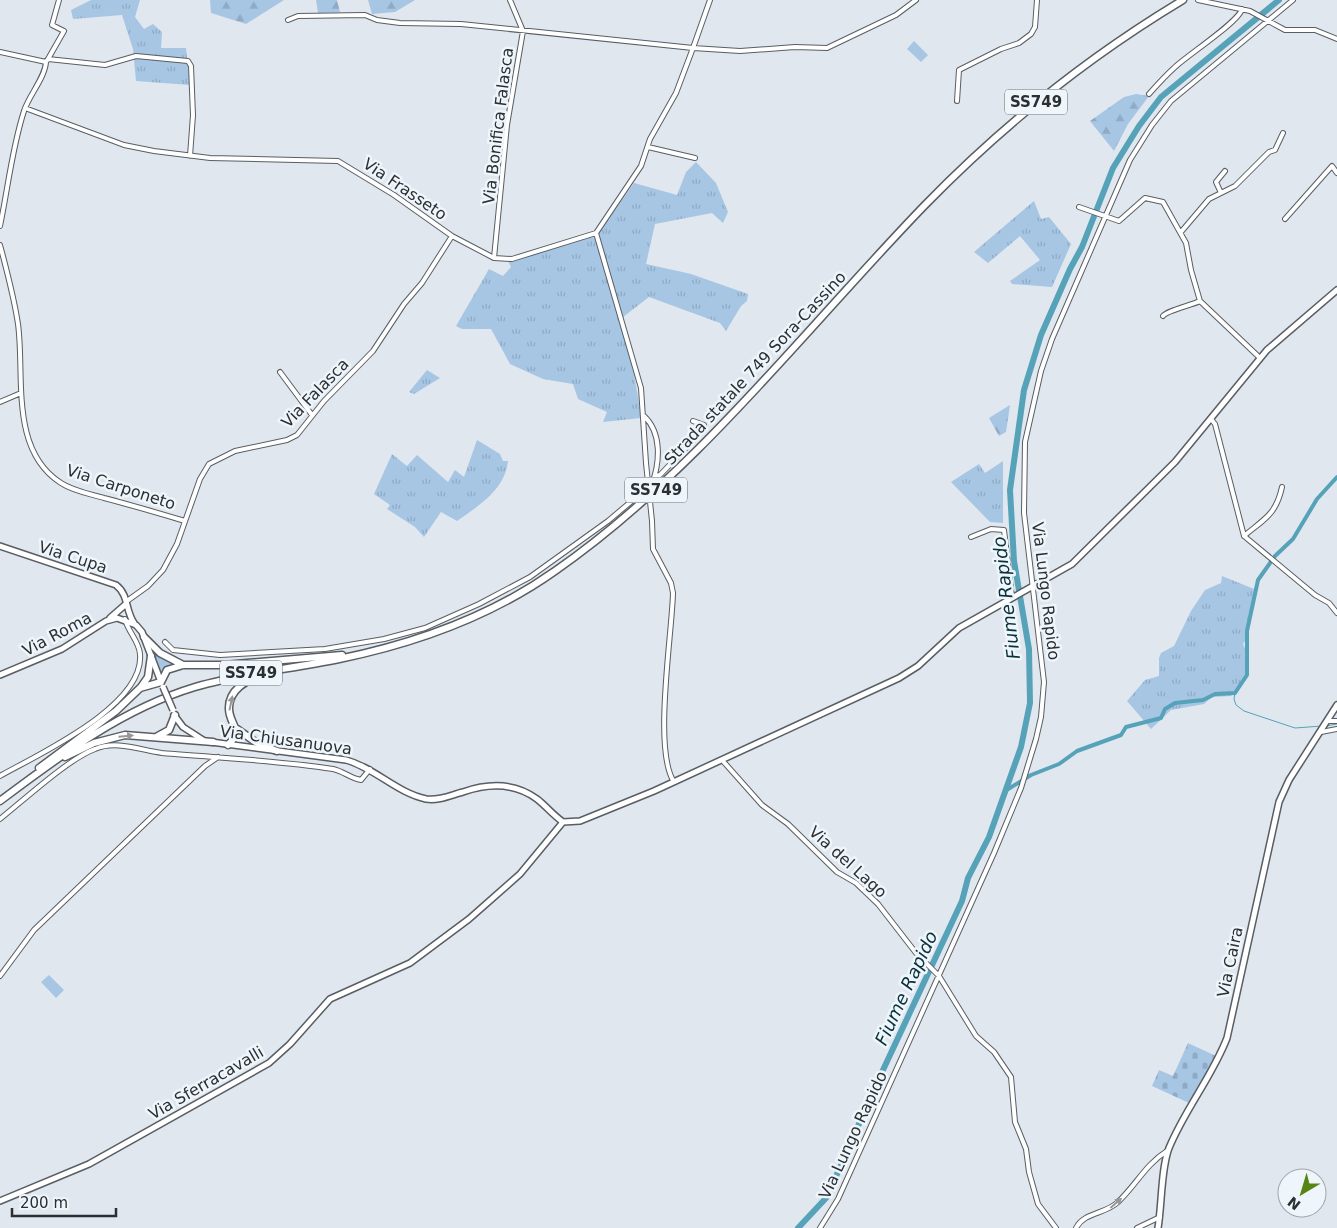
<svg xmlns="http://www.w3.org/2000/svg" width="1337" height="1228" font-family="'DejaVu Sans',sans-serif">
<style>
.grass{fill:url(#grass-tufts)}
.forest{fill:url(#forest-firs)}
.cemetery{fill:url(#cemetery-stones)}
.pitch{fill:#a6c6e4}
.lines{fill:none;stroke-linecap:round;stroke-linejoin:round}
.stream{stroke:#56a3b9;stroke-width:1}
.canal{stroke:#56a3b9;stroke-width:4}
.river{stroke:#56a3b9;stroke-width:6}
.street-casing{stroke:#585e63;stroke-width:6}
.secondary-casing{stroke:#585e63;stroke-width:8}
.highway-casing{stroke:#585e63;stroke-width:9}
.street{stroke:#fff;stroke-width:4}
.secondary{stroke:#fff;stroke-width:5}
.highway{stroke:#fff;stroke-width:6}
.street-bridge-casing{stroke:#585e63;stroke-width:6;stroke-linecap:butt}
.secondary-bridge-casing{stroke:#585e63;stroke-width:8;stroke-linecap:butt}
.street-bridge{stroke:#fff;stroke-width:4}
.secondary-bridge{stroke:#fff;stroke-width:5}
.oneway{fill:#969798}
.labels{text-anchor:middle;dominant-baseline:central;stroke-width:5;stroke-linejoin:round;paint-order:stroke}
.shield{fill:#eef5fb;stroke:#666a6e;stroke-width:1}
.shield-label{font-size:15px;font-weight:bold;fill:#2c2f31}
.street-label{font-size:16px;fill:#2c2f31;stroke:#eef5fb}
.water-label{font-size:18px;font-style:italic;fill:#0a303a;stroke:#eef5fb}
</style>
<defs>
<pattern id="grass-tufts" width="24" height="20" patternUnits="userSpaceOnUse" patternTransform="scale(1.25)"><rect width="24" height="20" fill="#a6c6e4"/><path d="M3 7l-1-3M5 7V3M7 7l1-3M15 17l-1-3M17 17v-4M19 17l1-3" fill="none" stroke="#8faac4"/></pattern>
<pattern id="forest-firs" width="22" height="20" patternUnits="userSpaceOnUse" patternTransform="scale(1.25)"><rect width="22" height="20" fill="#a6c6e4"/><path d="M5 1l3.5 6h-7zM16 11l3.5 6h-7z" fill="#8faac4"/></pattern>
<pattern id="cemetery-stones" width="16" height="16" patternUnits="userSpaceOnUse" patternTransform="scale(1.25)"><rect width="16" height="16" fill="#a6c6e4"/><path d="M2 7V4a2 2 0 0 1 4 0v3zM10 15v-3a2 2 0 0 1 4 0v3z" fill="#8faac4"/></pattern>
</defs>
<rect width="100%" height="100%" fill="#e1e7ee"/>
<path class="grass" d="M91,0h49l-5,17 9,12 9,-5 9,8 -1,16h25l4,37 -54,-4 -3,-32 -11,-34 -49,4 -2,-9z
M696,162l20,21 12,29 -5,11 -11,-10 -57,11 -9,40 45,10 57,20 -1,7 -6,5 -15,25 -6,-8 -71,-26 -26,20 -25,-83 36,-51 43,12 9,-23z
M1034,201l7,18 8,-2 22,27 -19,43 -40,-3 -2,-3 30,-21 -20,-24 -32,27 -14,-11z
M590,236l7,3c17,58 37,118 44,179l-38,4 4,-10 -29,-13 -5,-15 -30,-5 -33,-15 -19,-35h-29l-6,-3 33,-57 14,7 8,-9 -3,-6z
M427,370l13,8 -26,16 -5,-2z
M477,440l23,14 3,7h5c-3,29 -30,45 -51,60l-16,-9 -17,25 -9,-10 -28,-18 3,-4 -16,-11 18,-40 15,12 10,-11 31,27 7,-12 9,7z
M1003,461v62l-13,-1 -39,-40 28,-18 6,9z
M1222,576l32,13 -6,48 -5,7c11,21 2,35 -12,52l-19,1 -8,7 -33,6 -20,19 -24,-28 18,-21 14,-4v-18l2,-5 13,-7 17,-35 14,-21 16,-7z
M154,652h2l17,11 -10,5 -3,5z"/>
<path class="forest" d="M210,0h74l-38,24 -35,-11z
M316,0h21l3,12 -22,1z
M368,0h47l-20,12 -23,2z
M1136,94l13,2 -21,28 -14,27 -24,-30 34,-24z
M1010,405l-4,27 -7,4 -10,-18z"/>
<path class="cemetery" d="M1188,1043l28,13 -27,47 -37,-17 7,-16 14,6z"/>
<path class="pitch" d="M914,41l14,14 -7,7 -14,-13z
M49,975l15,15 -8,8 -15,-16z"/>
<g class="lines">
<path class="stream" d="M1235,693l-1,6 2,6 8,6 51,17 27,-2
M1326,726l11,-2"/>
<path class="canal" d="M1005,791l26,-16 28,-11 18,-13 44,-16 5,-8 35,-9 4,-9 10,-6 28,-3 12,-6 20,-1 12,-18v-44l11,-51 17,-24 18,-17 24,-40 20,-22"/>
<path class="river" d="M798,1228l29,-31 49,-112 86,-184 6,-23 21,-41 32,-90 9,-44 -1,-54 -15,-88 -4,-71 14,-100 17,-55 29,-66 12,-22 31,-79 26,-42 22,-29 118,-97"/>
<g class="street-casing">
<path id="street" d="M1198,0l52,11 35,19h30l22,9
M288,20l10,-4 67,-1 12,5 23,3 61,1 232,24 17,-48
M0,52l46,10c-1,16 -17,33 -22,49 -12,37 -16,77 -24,115
M48,59l16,-28 -12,-6 7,-25
M46,62l2,-3 57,6 31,-9 52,5 3,5 2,49 -3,41
M1149,94c8,-9 16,-18 25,-26 12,-12 65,-46 68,-59
M957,101l2,-31 42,-21 18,-6 12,-9 4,-7 2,-27
M25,108l99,37 30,6 56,7 128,3 56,34 58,41 42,22 18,1 84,-26
M648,147l47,11
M1221,193l-5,-11 9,-11
M1079,207l40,14 26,-23 18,4 23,41 5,27 9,31 60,57
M1285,219l47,-53 5,7
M1181,232l28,-33 26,-13 34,-34 6,-2 8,-17
M0,245c7,26 14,52 18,79 7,51 -9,126 43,159 12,8 29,11 43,15 27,7 54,15 81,23
M494,258l13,-133 16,-94 -13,-31
M1163,316c3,-5 29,-11 37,-15
M280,372l32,43
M0,402l21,-9
M1211,419l4,5 29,112 71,59 14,8 8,10
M646,463l-5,-75 -45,-155 45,-67 9,-27 26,-46 17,-45 47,3 55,-4 32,1 69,-33 20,-15
M655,476l5,-1 44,-46v-4l-11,-4
M652,521l1,28 18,34 2,10c-1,42 -20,157 1,189
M1244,536c20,-17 32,-21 38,-49
M971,537l20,-8 13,1 8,67
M127,601l21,-15 15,-16 14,-26 23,-65 9,-15 26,-13 52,-11 10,-5 27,-34 49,-50 31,-47 18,-21 30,-47
M165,642l8,8 47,5 105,-6 59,-10 41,-11 54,-24 51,-27 78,-56 44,-37c8,-22 10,-51 -8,-68
M1328,721h9
M1321,732l16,-3
M722,760l40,45 26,19 49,48 19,11 22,21 38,49 23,23 37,60 18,16 17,25 4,45 11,27 3,23 9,32 18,24
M0,776c37,-21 145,-70 140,-122 -1,-13 -12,-22 -15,-35
M0,819c24,-19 68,-60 95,-70 21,-9 45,1 67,4 57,5 114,7 171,16 10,2 17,9 28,11l9,-11
M0,976l34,-46 171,-164 13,-9
M820,1228l18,-29 156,-346 27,-65 15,-49 5,-22 3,-35 -20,-169 1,-71 16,-71 11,-32 78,-179 22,-35 19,-24 122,-101
M1076,1228c8,-16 30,-14 42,-26 18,-17 28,-38 49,-51
M1137,1228l23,-11"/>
</g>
<g class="secondary-casing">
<path id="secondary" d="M0,546l116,39c13,10 9,25 18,38
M110,618l16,-14
M0,675l62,-26 44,-28 11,-3 19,7 6,7 19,50
M174,715l9,12 20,13
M211,742l135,18c29,8 51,33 80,39 13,2 25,-4 37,-7 26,-9 51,-10 74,7 9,7 16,16 26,23l17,-1 74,-30 245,-113 19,-12 41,-38 113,-64 103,-102 92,-112 70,-60
M0,1201l89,-37 180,-101 21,-19 40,-45 80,-36 59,-44 51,-45 43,-52
M1158,1228c4,-24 3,-60 11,-80 16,-39 43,-71 58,-110l52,-236 10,-22 48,-75"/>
</g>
<g class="highway-casing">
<path id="highway" d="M144,637l16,16 23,12
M141,687l7,-10 3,-21
M237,729l20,14 20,8
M158,736l11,-6 6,-15
M228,745l9,-10c-1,-9 -8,-16 -8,-26 -1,-18 18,-31 34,-33
M65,757l29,-14 31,-8 88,7
M39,768l77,-57 24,-23 21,-6 6,-12 16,-5h41l118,-10
M0,801c60,-45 122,-92 195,-114 48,-14 96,-18 144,-28 78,-16 151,-42 216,-88 141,-98 251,-243 370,-366 77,-79 163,-148 258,-205"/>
</g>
<use href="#street" class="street"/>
<use href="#secondary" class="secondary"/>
<use href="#highway" class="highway"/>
<g class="street-bridge-casing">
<path id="street-bridge" d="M646,463l6,58"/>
</g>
<g class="secondary-bridge-casing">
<path id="secondary-bridge" d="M163,687l10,23"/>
</g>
<use href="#street-bridge" class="street-bridge"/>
<use href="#secondary-bridge" class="secondary-bridge"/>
</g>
<defs><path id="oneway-solid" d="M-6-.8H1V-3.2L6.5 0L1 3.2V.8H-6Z" transform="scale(1.25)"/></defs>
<g class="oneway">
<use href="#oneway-solid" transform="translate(231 703) rotate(-78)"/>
<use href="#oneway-solid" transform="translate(126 736) rotate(-5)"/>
<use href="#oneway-solid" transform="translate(1116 1203) rotate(-41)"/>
</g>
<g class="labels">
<g class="shield">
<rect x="1005" y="89.5" width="62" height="25" rx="4"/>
<rect x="625" y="477.5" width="62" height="25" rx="4"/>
<rect x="220" y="660.5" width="62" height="25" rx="4"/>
</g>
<g class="shield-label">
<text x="1036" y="102">SS749</text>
<text x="656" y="490">SS749</text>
<text x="251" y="673">SS749</text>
</g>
<g class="street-label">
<text transform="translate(498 126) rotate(-83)">Via Bonifica Falasca</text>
<text transform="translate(405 189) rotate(34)">Via Frasseto</text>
<text transform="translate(755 368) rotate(-47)">Strada statale 749 Sora-Cassino</text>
<text transform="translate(315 393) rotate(-46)">Via Falasca</text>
<text transform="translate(121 487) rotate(18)">Via Carponeto</text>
<text transform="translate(73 557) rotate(18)">Via Cupa</text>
<text transform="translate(1046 591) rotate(83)">Via Lungo Rapido</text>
<text transform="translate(57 634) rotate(-28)">Via Roma</text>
<text transform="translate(286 740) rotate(8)">Via Chiusanuova</text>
<text transform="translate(848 862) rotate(42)">Via del Lago</text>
<text transform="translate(1230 962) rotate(-78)">Via Caira</text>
<text transform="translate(206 1083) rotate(-30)">Via Sferracavalli</text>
<text transform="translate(853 1135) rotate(-65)">Via Lungo Rapido</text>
</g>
<g class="water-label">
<text transform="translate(1006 598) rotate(-97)">Fiume Rapido</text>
<text transform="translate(906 988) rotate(-65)">Fiume Rapido</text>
</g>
</g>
<g transform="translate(1302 1193) rotate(218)"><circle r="24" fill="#eef5fb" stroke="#a0a6aa"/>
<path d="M0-4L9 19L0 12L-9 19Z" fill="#578514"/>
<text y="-8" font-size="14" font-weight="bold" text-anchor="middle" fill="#2c2f31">N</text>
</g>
<path d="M12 1208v8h104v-8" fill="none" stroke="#2c2f31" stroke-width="2.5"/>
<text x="20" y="1208" font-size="15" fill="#2c2f31" stroke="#eef5fb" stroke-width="4" paint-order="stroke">200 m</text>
</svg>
